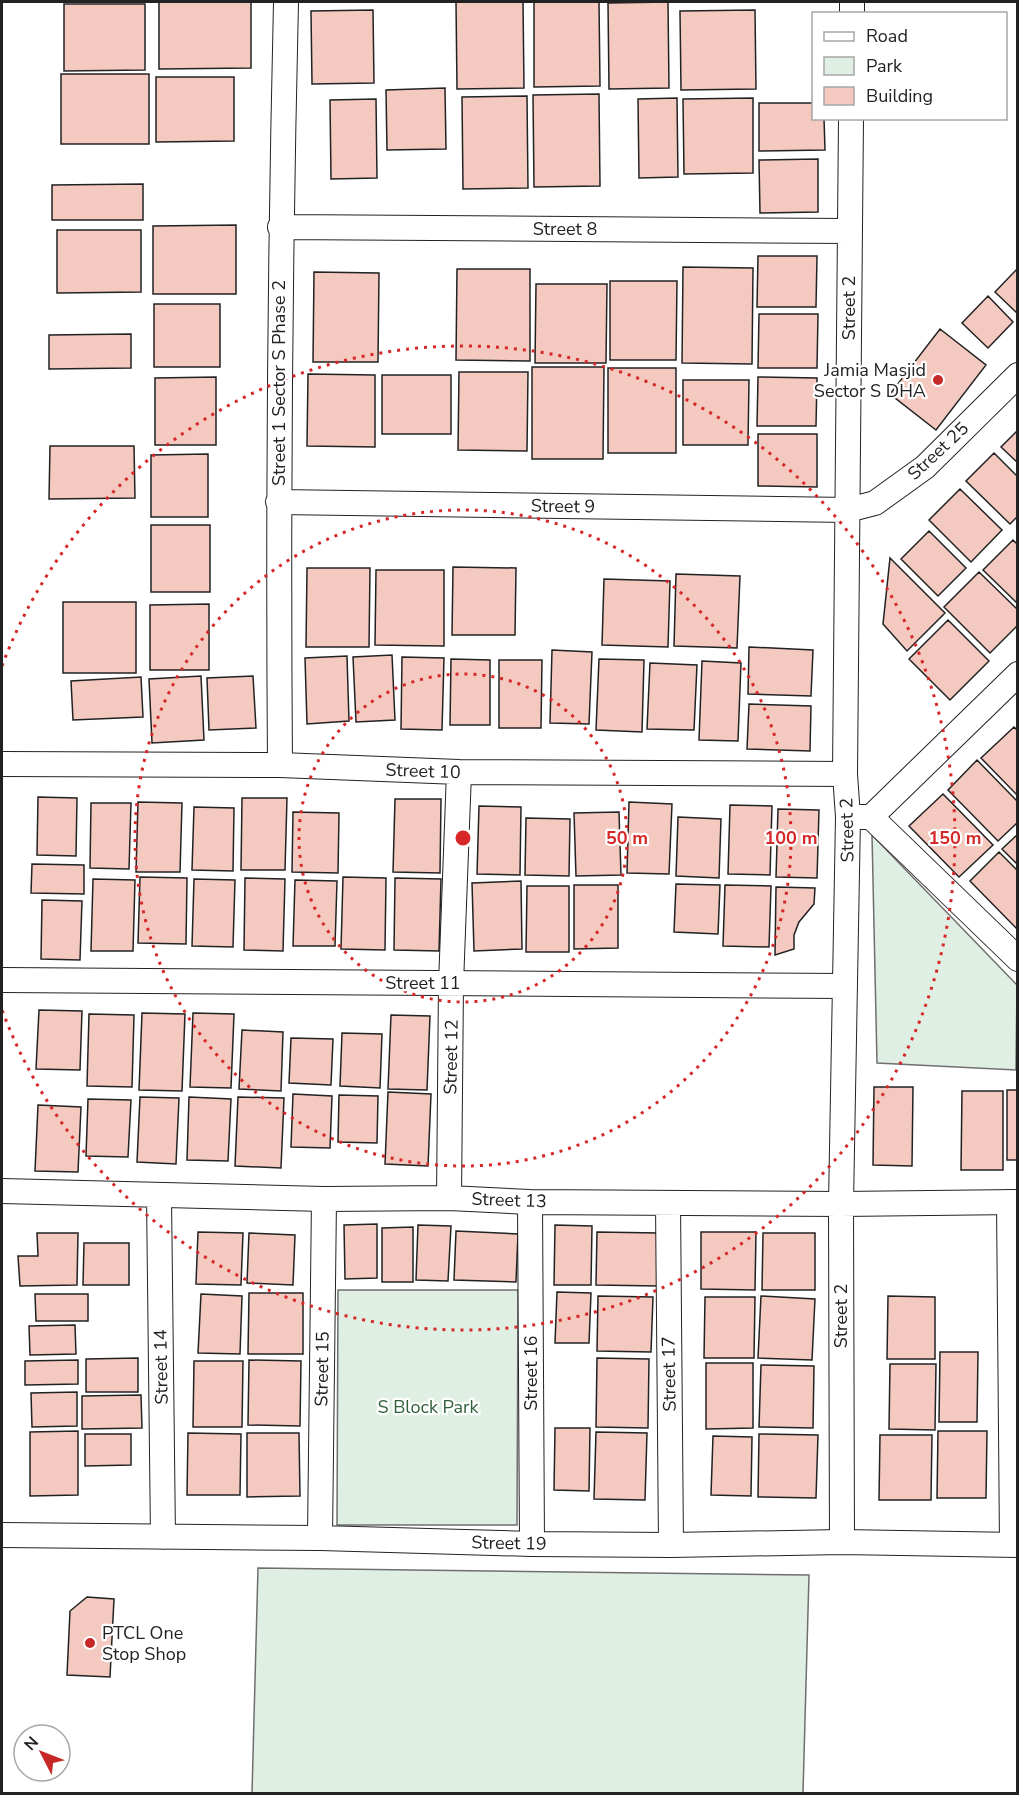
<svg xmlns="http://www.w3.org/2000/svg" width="1019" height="1795" font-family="'Nunito Sans',sans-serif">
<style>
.green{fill:#e0efe3;stroke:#6f6f6f;stroke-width:1.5}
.building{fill:#f3c9c0;stroke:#222;stroke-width:1.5}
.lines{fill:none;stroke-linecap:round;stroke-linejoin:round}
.minor-casing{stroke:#222;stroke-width:26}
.minor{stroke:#fff;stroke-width:24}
.ring{fill:none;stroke:#d62828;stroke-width:3;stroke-dasharray:3 6}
.poi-dot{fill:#c62828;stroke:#fff;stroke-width:2}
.labels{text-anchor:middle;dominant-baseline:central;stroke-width:4.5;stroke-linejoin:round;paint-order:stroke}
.street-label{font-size:18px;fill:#222;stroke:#fff}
.poi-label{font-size:18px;fill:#222;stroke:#fff;text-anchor:end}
.park-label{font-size:18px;fill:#2f5e38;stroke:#fff}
.centre{fill:#d62828;stroke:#fff;stroke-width:3}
.ring-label{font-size:18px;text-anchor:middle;font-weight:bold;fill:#d62828;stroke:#fff;stroke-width:4.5;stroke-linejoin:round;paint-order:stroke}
</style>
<rect width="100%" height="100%" fill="#fff"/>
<path class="green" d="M872,835l145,150 -1,85 -139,-7z
M338,1290h180l-1,235h-180z
M258,1568l551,7 -6,218h-551z"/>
<path class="building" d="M159,2h92v66l-92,1z
M456,2h67l1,86 -67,1z
M534,2h65l1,84 -66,1z
M668,2l1,86 -60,1 -1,-86z
M64,4h81v66l-81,1z
M373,10l1,73 -62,1 -1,-73z
M755,10l1,79 -75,1 -1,-79z
M61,74h88v70h-88z
M156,77h78v64l-78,1z
M445,88l1,61 -59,1 -1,-60z
M599,94l1,92 -66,1 -1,-92z
M527,96l1,92 -65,1 -1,-92z
M677,98l1,79 -39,1 -1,-79z
M753,98v75l-69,1 -1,-75z
M376,99l1,79 -46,1 -1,-79z
M759,103h55v15h10l1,32 -66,1z
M818,159v53l-58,1 -1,-53z
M143,184v36h-91v-35z
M236,225v69h-83v-68z
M57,230h84v62l-84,1z
M758,256h59l-1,51h-59z
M683,267l70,1 -1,96 -70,-1z
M1018,268v46l-23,-22z
M457,269h73v92l-74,-1z
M314,272l65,1 -1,89h-65z
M610,281h67l-1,79h-66z
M536,284h71l-1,79h-71z
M988,296l25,26 -25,26 -26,-25z
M154,304h66v63h-66z
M759,314h59l-1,54h-59z
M940,329l46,36 -50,65 -46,-36z
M131,334v34l-82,1v-34z
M532,367h72l-1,92h-71z
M608,368h68v85h-68z
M459,372h69l-1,79 -69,-1z
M308,374l67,1v72l-68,-1z
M382,375h69v59h-69z
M216,377v68h-61v-67z
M758,377l59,1 -1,48h-59z
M683,380h66l-1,65h-65z
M1018,430v33l-17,-16z
M758,434h59v53l-59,-1z
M50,446h84l1,52 -86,1z
M994,453l24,24v39l-8,8 -44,-43z
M208,454v63h-57v-62z
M960,489l42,41 -31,32 -42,-42z
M151,525h59v67h-59z
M929,531l37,37 -28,28 -37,-37z
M1013,540l5,5v59l-35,-34z
M890,558l55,55 -38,38 -24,-27z
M453,567l63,1 -1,67h-63z
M307,568h63l-1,79h-63z
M376,570h68v76l-69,-1z
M979,572l39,38v15l-28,28 -46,-46z
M676,574l64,2 -3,72 -63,-2z
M604,579l66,2 -2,66 -66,-2z
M63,602h73v71h-73z
M209,604v66h-59v-65z
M948,620l41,41 -39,39 -41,-41z
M749,647l64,3 -2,46 -63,-2z
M552,650l40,2 -3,72 -39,-1z
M392,655l3,65 -39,2 -3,-65z
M347,656l2,65 -42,3 -2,-66z
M402,657l42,1 -2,72 -41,-1z
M451,659l39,1v65h-40z
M599,659l45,1 -2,72 -46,-2z
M499,660h43l-1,68h-42z
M702,661l39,2 -3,78 -39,-1z
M650,663l47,2 -3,65 -47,-1z
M201,676l3,64 -52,3 -3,-64z
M253,676l3,52 -47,2 -2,-52z
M141,677l2,40 -70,3 -2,-39z
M749,704l62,2 -1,45 -63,-2z
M1014,727l4,4v65l-37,-38z
M977,760l41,42v20l-20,19 -50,-51z
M943,794l50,51 -34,32 -50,-51z
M38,797l39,1 -1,58 -39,-1z
M242,798h45l-2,72h-44z
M395,799h46l-1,74 -47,-1z
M138,802l44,1 -2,69h-44z
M629,802l43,2 -3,70 -42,-1z
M91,803h40l-2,66 -39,-1z
M730,805l42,1 -2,69 -42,-1z
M479,806l42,1 -1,68 -43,-1z
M194,807l40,1 -1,63 -41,-1z
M778,809l41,1 -2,68 -41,-1z
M293,812l46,1 -1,60 -46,-1z
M619,812l2,63 -45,1 -2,-63z
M678,817l43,2 -2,59 -43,-2z
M526,818l44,1 -1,57 -44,-1z
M1018,834v31l-16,-16z
M999,852l19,19v59l-48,-49z
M32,864l52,1v29l-53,-1z
M140,877l47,1 -1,66 -48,-1z
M343,877l43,1 -1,72 -44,-1z
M245,878l40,1 -2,72 -39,-1z
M395,878l46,1 -2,72 -45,-1z
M93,879l42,1 -2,71h-42z
M194,879l41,1 -2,67 -41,-1z
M295,880l42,1 -2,65h-42z
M521,881l1,68 -48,2 -2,-68z
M676,884l44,1 -2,49 -44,-2z
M574,885h44v63l-44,1z
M725,885l46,1 -2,61 -46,-1z
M527,886h42v66h-43z
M776,887l39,1 -1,16 -15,18 -5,13v14l-19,6z
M42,900l40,1 -2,59 -39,-1z
M39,1010l43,1 -2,59 -44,-1z
M142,1013l43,1 -3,77 -43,-1z
M193,1013l41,1 -3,74 -41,-1z
M89,1014l45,1 -2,72 -45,-1z
M391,1015l39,1 -3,74 -39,-1z
M242,1030l41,2 -2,59 -42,-2z
M342,1033l40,1 -2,54 -40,-2z
M291,1038l42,1 -2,46 -42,-2z
M874,1087h39l-1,79 -39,-1z
M1007,1090h11v70h-11z
M962,1091h41v79h-42z
M388,1092l43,2 -3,72 -43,-2z
M293,1094l39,2 -2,52 -39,-1z
M339,1095l39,1 -1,47 -39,-1z
M140,1097l39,1 -3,66 -39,-2z
M189,1097l42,2 -3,62 -41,-1z
M238,1097l46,1 -3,70 -46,-2z
M88,1099l43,1 -3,57 -42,-1z
M38,1105l43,2 -3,65 -43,-1z
M377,1224v54l-32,1 -1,-54z
M418,1225l33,1 -3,55 -32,-1z
M555,1225l37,1 -1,59h-37z
M413,1227v55h-31v-54z
M456,1231l62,3 -2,48 -62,-2z
M198,1232l45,1 -2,52 -45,-1z
M597,1232l62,1 -1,53 -62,-1z
M701,1232h55l-1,58 -54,-1z
M37,1233h41l-1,52 -57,1 -2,-30h20z
M249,1233l46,2 -2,50 -46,-2z
M763,1233h52v57h-53z
M84,1243h45v42h-46z
M557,1292l34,1 -2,50h-34z
M249,1293h54v61h-55z
M35,1294h53v27h-52z
M201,1294l41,2 -2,58 -42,-1z
M598,1296l55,1 -2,55 -54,-1z
M761,1296l54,3 -3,61 -54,-2z
M888,1296l47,1v62h-48z
M705,1297h50l-1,61h-50z
M75,1325l1,29 -46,1 -1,-29z
M940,1352h38l-1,70h-38z
M138,1358v34h-52v-33z
M597,1358l52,1 -1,69 -52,-1z
M78,1360v24l-53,1v-24z
M249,1360l52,1 -1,65 -52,-1z
M194,1361h49l-1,66h-49z
M706,1363h47v65l-47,1z
M890,1364h46l-1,66 -46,-1z
M761,1365l53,1 -1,62 -54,-1z
M77,1392v34l-45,1 -1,-34z
M141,1395l1,33 -60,1v-33z
M555,1428h35l-1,63 -35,-1z
M78,1431v64l-48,1v-64z
M938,1431h49l-1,67h-49z
M596,1432l51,1 -2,67 -51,-1z
M188,1433l53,1 -1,61h-53z
M247,1433h52l1,63 -53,1z
M85,1434h46v31l-46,1z
M759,1434l59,1 -2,63 -58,-1z
M880,1435h52l-1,65h-52z
M713,1436l39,1 -1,59 -40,-1z
M87,1597l27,2 -4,78 -43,-2 3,-64z"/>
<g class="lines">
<g class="minor-casing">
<path id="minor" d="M852,14v-12
M280,227l569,4
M278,502l570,8 27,-7 50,-36 93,-92
M2,764l278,1 179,7 386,2
M280,765c-2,-254 0,-509 6,-763
M848,817h23l147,142
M871,817l147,-143
M2,980l843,6
M2,1191l322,8 125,-1 81,4 311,2 177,-2
M159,1197l4,340
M449,1198l2,-214 8,-212
M530,1202l2,342
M1009,1202l3,343
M668,1203l3,342
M2,1535l318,3 212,6 139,1 171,-3 176,3
M320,1538l4,-339
M842,1542l-1,-338 7,-387 -3,-43 6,-656"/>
</g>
<use href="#minor" class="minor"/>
</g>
<g class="ring">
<circle cx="463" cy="838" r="164"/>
<circle cx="463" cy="838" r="328"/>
<path d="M2 666A492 492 0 1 1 2 1010"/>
</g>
<g class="poi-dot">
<circle cx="938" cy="380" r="6"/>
<circle cx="90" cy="1643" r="6"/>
</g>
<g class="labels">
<g class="street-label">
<text x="565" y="229">Street 8</text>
<text transform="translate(849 308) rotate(-90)">Street 2</text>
<text transform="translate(279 383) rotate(-90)">Street 1 Sector S Phase 2</text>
<text transform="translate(938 451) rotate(-43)">Street 25</text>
<text transform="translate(563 506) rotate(1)">Street 9</text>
<text transform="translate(423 771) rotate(2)">Street 10</text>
<text transform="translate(847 830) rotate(-91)">Street 2</text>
<text x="423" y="983">Street 11</text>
<text transform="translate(451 1057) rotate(-89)">Street 12</text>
<text transform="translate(509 1200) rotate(2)">Street 13</text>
<text transform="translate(841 1316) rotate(-90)">Street 2</text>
<text transform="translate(161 1367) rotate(-91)">Street 14</text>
<text transform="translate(322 1369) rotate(-89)">Street 15</text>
<text transform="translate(531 1373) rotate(-90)">Street 16</text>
<text transform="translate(669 1374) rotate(-91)">Street 17</text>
<text transform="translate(509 1543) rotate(1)">Street 19</text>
</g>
<g class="poi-label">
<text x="926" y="370">Jamia Masjid<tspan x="926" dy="21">Sector S DHA</tspan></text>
<text x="102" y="1633" text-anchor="start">PTCL One<tspan x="102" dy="21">Stop Shop</tspan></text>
</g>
<g class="park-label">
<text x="428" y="1407">S Block Park</text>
</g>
</g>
<circle cx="463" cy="838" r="9" class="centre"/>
<g class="ring-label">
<text x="627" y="844">50 m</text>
<text x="791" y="844">100 m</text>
<text x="955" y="844">150 m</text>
</g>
<rect width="1019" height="1795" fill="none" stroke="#222222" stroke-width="6"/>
<rect x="812" y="12" width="195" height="108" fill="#ffffff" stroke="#a7a7a7" stroke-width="1.5"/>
<rect x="824" y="32" width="30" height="9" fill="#ffffff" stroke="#a7a7a7" stroke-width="1.5"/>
<text x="866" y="42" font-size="18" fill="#222222">Road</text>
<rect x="824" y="57" width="30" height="18" fill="#e0efe3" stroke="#a7a7a7" stroke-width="1.5"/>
<text x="866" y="72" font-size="18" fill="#222222">Park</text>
<rect x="824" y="87" width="30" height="18" fill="#f3c9c0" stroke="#a7a7a7" stroke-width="1.5"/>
<text x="866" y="102" font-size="18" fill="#222222">Building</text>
<g transform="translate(42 1753) rotate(312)"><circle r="28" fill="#ffffff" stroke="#a7a7a7" stroke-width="1.5"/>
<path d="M0-4.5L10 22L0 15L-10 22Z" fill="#c62828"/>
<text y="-9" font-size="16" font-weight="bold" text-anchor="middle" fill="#222222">N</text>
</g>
</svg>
